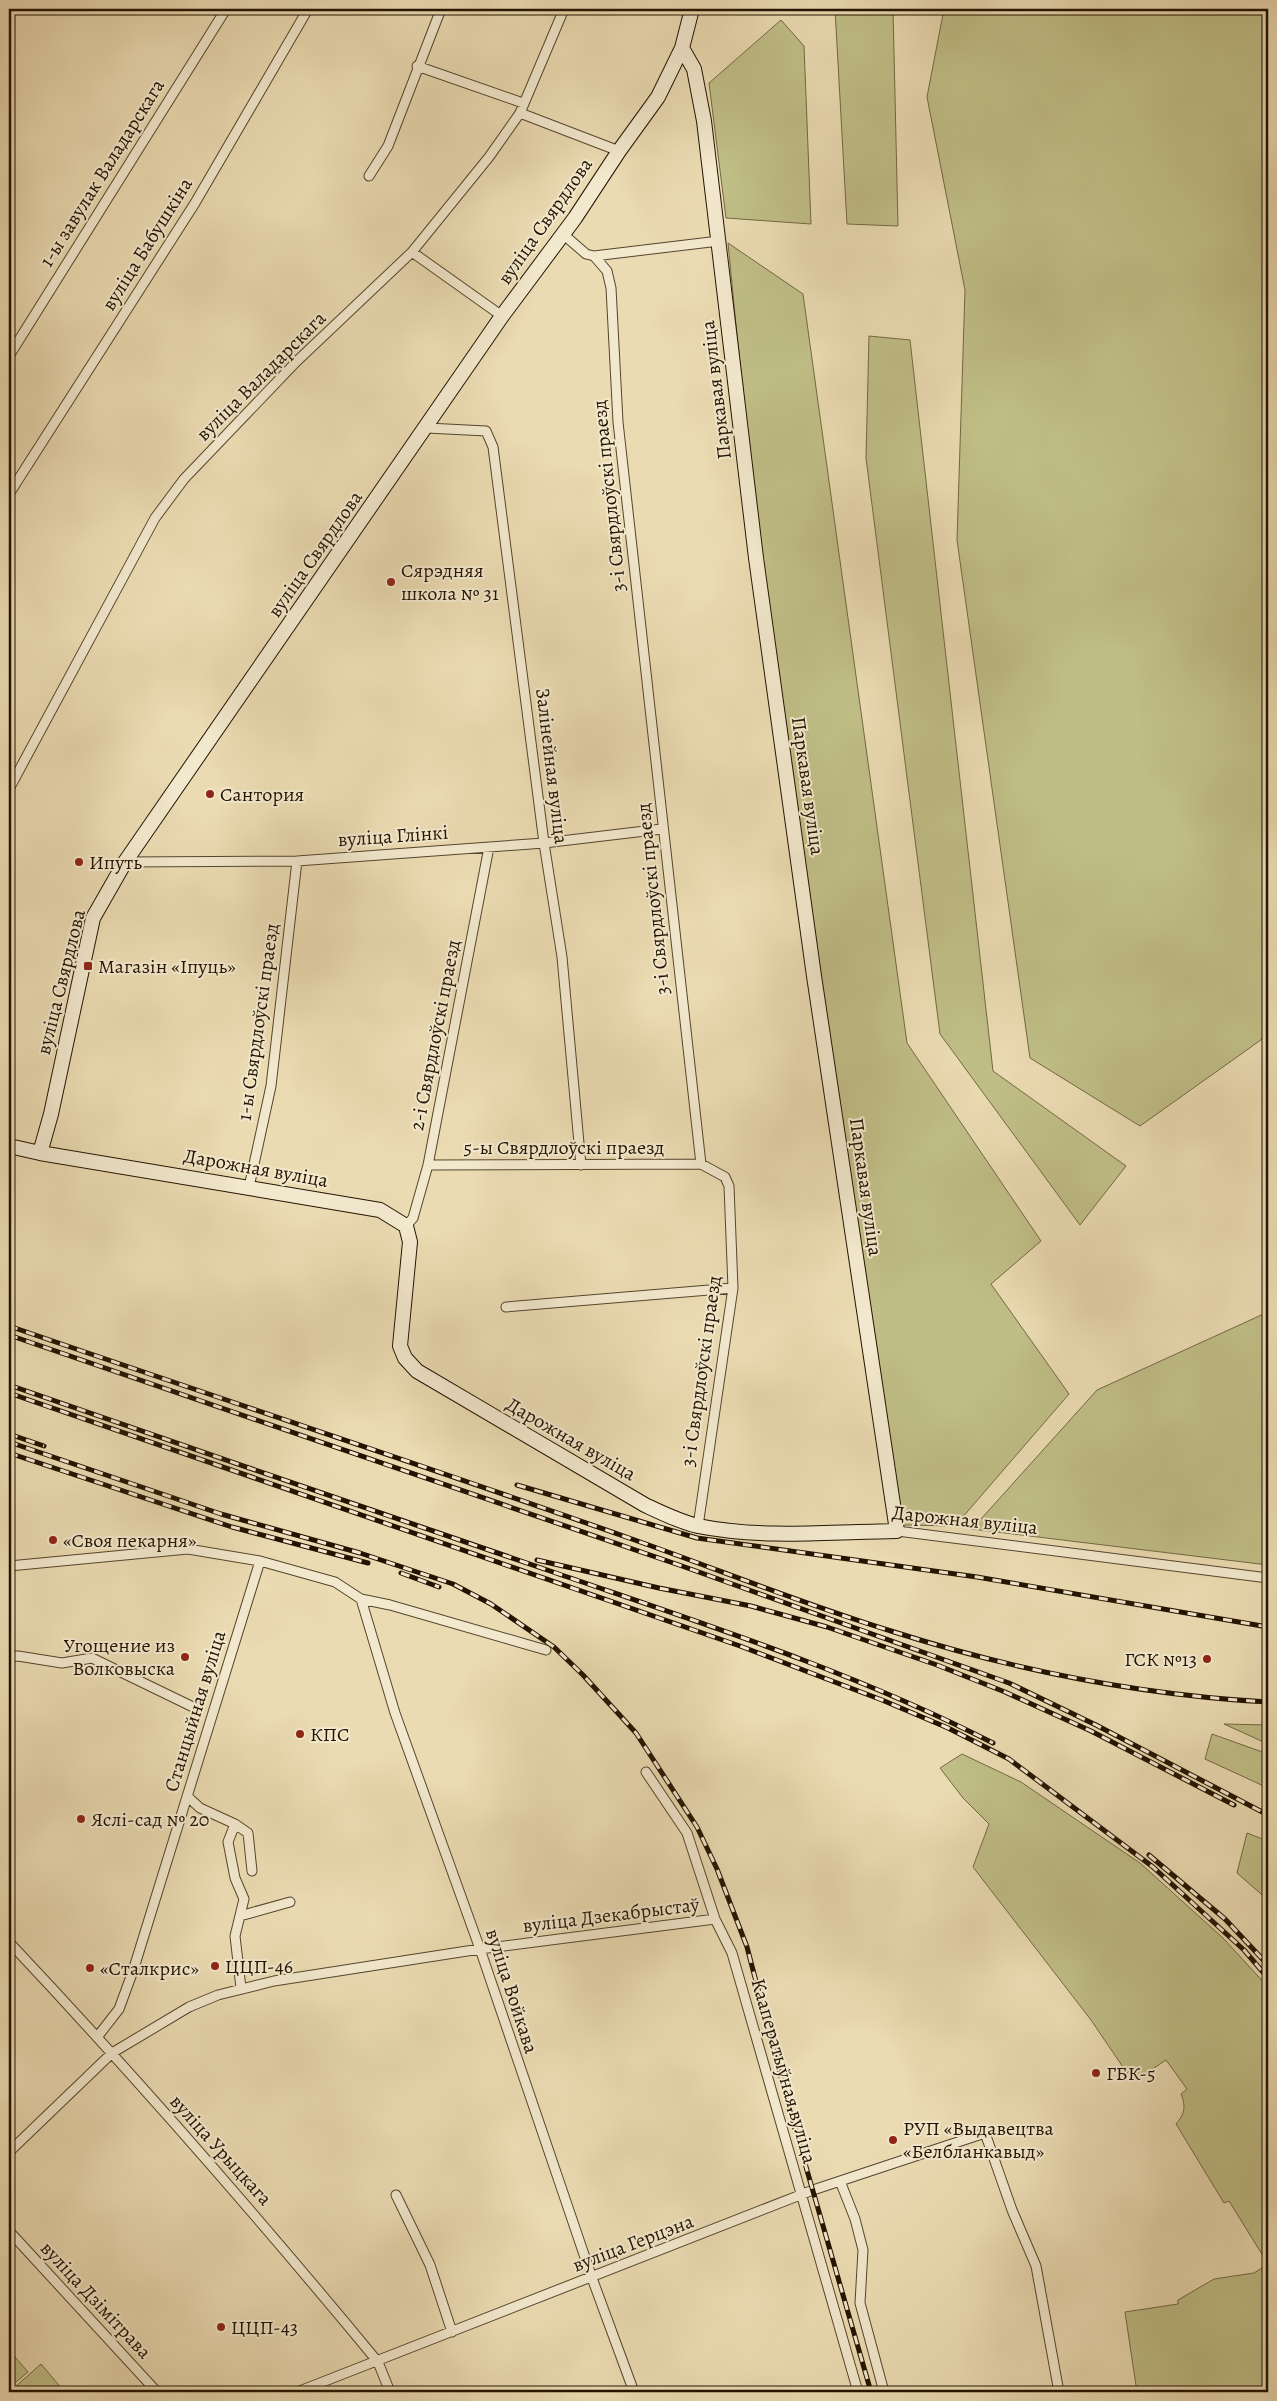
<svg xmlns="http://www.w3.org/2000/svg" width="1277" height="2401" font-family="Alegreya,serif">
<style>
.green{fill:#c0be87;stroke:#726844}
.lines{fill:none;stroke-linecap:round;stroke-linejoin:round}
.street-casing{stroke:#55452c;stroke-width:11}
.secondary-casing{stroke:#231300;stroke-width:16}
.street{stroke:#f2e8cd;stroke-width:9}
.secondary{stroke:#f2e8cd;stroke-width:14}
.rail-casing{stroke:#231300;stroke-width:5}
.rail{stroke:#f2e8cd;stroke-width:3;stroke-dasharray:9;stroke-linecap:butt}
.poi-dot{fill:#8f2418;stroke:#f2e8cd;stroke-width:2}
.labels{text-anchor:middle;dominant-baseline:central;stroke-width:4;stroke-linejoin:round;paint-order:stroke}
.street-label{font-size:20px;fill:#231300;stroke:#f2e8cd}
.poi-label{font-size:20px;fill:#231300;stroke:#f2e8cd;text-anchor:start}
</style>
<rect width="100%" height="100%" fill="#ebdbb2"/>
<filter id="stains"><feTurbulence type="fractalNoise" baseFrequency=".004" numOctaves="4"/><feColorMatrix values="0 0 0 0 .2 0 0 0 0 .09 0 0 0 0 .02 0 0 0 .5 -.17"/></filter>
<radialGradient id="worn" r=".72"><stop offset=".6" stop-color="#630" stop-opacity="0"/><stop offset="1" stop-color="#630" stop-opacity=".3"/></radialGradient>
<path class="green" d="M835,9h58l5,217 -51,-2z
M944,9h324v1030l-3,-2 -125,89 -110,-68 -73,-518 8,-250 -38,-193z
M781,20l23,26 7,178 -85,-6 -17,-135z
M728,243l75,51 104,749 134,198 -50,43 78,110 -114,132 -53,-1c-63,-426 -134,-853 -174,-1282z
M869,336l41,4 83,731 133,95 -46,59 -140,-191 -74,-576z
M1268,1312v253l-296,-36 125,-139z
M1224,1724l44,1v19z
M1212,1734l56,20v34l-63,-29z
M962,1754l59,28 119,81 83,75 45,49v277l-39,-63 -5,2 -48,-79c9,-10 10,-18 5,-30l6,-5 -21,-29 -27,18 -7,-9 -5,4 -36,-53 -118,-153 16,-43 -26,-26 -23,-30z
M1247,1833l21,8v59l-31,-27z
M1268,2264v128h-131l-12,-80 53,-8v-4l36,-21 40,-6z
M9,2350l19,22 -18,15 -1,-2z
M41,2364l22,26 -3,2h-40l-5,-5z"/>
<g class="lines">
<g class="street-casing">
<path id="street" d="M417,66l106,37
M520,113l99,38
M369,176l19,-30 53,-137
M563,234l23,20 8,2 125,-15
M412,252l90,64
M594,256l13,15 4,17 7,134 83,742 24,13 4,9 4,102 -35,238
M9,356l217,-347
M427,428l59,3 7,16 51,396 18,114 19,208
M9,494l186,-291 113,-194
M9,789l146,-271 29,-39 112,-117 116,-110 77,-95 31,-44 44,-104
M125,862l172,-1 247,-18 118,-14
M428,1165l273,-1
M249,1187l22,-101 26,-225
M406,1226l7,-8 15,-53 61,-318
M506,1307l227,-19
M897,1531l371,47
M9,1566l179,-17 72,12 75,21 26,17 29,6 156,45
M361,1599l34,114 85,236 112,329 42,114
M9,1657l9,-1 44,7 30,-5 101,49
M646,1772l41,61 28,86 17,34 126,439
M187,1796l13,12 35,16 -7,18 7,36 9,21 -9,37 6,52
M235,1824l13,9 4,38
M240,1916l50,-14
M9,1942c128,136 250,276 369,420l12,30
M98,2036l21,-27 14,-38 127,-410
M9,2152l103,-99 77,-46 29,-12 56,-14 206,-32 235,-30
M840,2181l15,38 8,31 -3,53 24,89
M396,2195l34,70 22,67
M9,2231l148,161
M297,2392l516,-202 172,-57 27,77 24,56 23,126"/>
</g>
<g class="secondary-casing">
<path id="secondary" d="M9,1146l31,7 340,57 26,16 4,16 -10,104 5,12 12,13 228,134c17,8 35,17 53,21 65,13 133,6 199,5l-83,-555 -58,-418 -52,-437 -10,-52 -12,-21
M40,1153l11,-39 42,-196 32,-56 377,-546 73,-98 44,-67 39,-54 24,-49 10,-39"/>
</g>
<use href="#street" class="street"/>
<use href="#secondary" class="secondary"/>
<g class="rail-casing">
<path id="rail" d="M9,1326c206,71 414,139 620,212 88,31 174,66 262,93 122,39 250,64 377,71
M9,1335l673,231 327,117 87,42 172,90
M9,1385c182,63 365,126 547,188 148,51 298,99 437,170
M9,1393l731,253 142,54 66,28 61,31 144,108 91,83 24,28
M9,1434l35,12
M9,1442l212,72 139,39 93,31 38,20 63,43 29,28 53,58 61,94 20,42 30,78 42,161 82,284
M9,1453l223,74 136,36
M517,1485l180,53 280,39 291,50
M537,1560l122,28 92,18 76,21 110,38 68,27 86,39 143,74
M401,1573l38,14
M1149,1855l76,64 43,46"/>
</g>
<use href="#rail" class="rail"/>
</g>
<g class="poi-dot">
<circle cx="391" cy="582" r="5"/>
<circle cx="210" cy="794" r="5"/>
<circle cx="79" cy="862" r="5"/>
<rect x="83" y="961" width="10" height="10" rx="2.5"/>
<circle cx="53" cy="1540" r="5"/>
<circle cx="185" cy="1657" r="5"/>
<circle cx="1207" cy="1659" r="5"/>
<circle cx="300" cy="1734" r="5"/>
<circle cx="81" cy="1819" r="5"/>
<circle cx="215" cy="1966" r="5"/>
<circle cx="90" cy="1968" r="5"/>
<circle cx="1096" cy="2073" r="5"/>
<circle cx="893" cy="2140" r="5"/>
<circle cx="221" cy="2327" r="5"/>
</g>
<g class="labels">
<g class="street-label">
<text transform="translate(102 173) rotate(-58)">1-ы завулак Валадарскага</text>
<text transform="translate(545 221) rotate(-55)">вуліца Свярдлова</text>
<text transform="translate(147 244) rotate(-58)">вуліца Бабушкіна</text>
<text transform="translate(261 376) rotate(-45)">вуліца Валадарскага</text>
<text transform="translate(716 390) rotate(-97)">Паркавая вуліца</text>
<text transform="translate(609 496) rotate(-96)">3-і Свярдлоўскі праезд</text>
<text transform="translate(315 554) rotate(-55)">вуліца Свярдлова</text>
<text transform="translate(552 766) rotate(83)">Залінейная вуліца</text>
<text transform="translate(808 786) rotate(82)">Паркавая вуліца</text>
<text transform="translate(393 836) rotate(-4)">вуліца Глінкі</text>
<text transform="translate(653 899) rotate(-96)">3-і Свярдлоўскі праезд</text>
<text transform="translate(61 982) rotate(-76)">вуліца Свярдлова</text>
<text transform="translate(258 1022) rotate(-82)">1-ы Свярдлоўскі праезд</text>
<text transform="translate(435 1035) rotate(-79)">2-і Свярдлоўскі праезд</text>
<text x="564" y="1147">5-ы Свярдлоўскі праезд</text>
<text transform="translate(256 1168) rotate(10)">Дарожная вуліца</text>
<text transform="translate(866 1187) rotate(82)">Паркавая вуліца</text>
<text transform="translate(701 1371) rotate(-82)">3-і Свярдлоўскі праезд</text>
<text transform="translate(571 1439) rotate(30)">Дарожная вуліца</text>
<text transform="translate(965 1520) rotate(6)">Дарожная вуліца</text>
<text transform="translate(195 1711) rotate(-73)">Станцыйная вуліца</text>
<text transform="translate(611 1915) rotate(-7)">вуліца Дзекабрыстаў</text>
<text transform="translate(512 1991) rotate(72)">вуліца Войкава</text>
<text transform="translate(784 2071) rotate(74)">Кааператыўная вуліца</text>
<text transform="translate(221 2150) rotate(48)">вуліца Урыцкага</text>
<text transform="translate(633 2243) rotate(-21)">вуліца Герцэна</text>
<text transform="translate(96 2300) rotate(47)">вуліца Дзімітрава</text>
</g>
<g class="poi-label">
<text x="401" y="570">Сярэдняя<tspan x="401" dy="23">школа № 31</tspan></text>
<text x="220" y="794">Сантория</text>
<text x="89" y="862">Ипуть</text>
<text x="98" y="966">Магазін «Іпуць»</text>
<text x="63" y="1540">«Своя пекарня»</text>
<text x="175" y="1645" text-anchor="end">Угощение из<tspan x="175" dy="23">Волковыска</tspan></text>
<text x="1197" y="1659" text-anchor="end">ГСК №13</text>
<text x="310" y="1734">КПС</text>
<text x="91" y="1819">Яслі-сад № 20</text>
<text x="225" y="1966">ЦЦП-46</text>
<text x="100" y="1968">«Сталкрис»</text>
<text x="1106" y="2073">ГБК-5</text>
<text x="903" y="2128">РУП «Выдавецтва<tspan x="903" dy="23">«Белбланкавыд»</tspan></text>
<text x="231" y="2327">ЦЦП-43</text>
</g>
</g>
<rect width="1277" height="2401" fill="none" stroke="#ebdbb2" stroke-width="30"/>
<rect x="10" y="10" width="1257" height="2381" fill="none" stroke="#231300" stroke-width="2.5"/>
<rect x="15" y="15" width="1247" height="2371" fill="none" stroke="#231300"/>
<rect width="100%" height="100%" filter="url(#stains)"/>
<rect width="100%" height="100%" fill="url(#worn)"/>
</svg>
